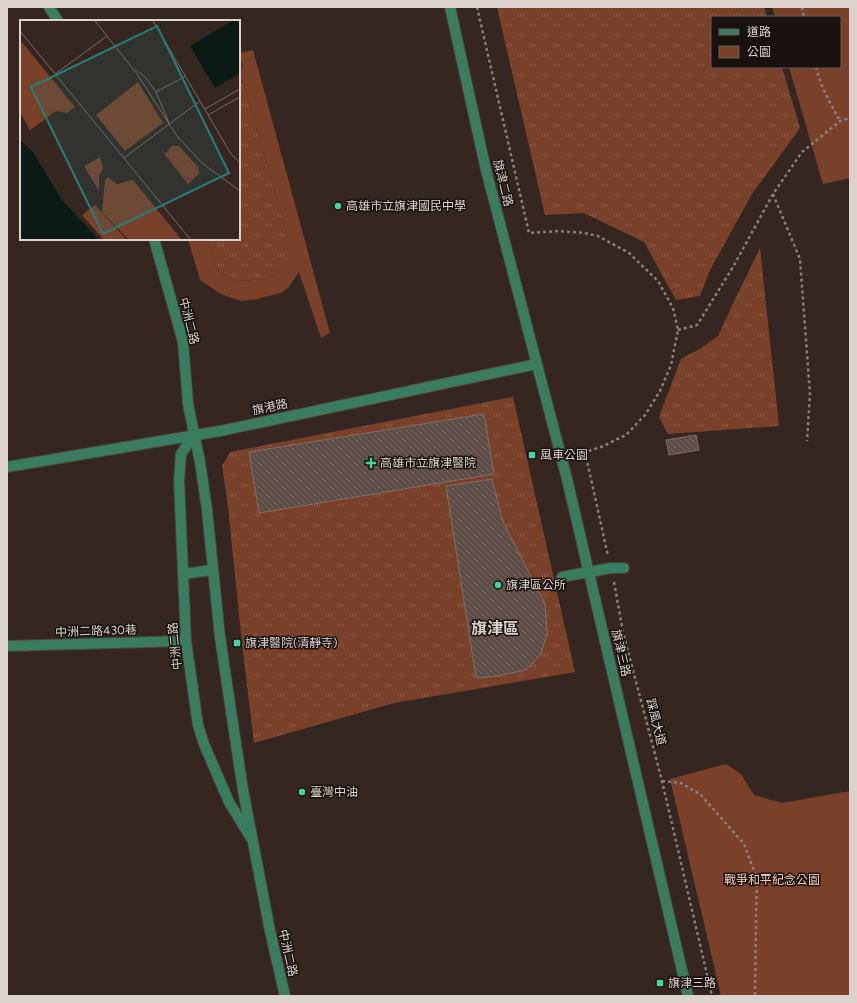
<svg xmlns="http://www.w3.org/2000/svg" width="857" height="1003" font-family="Figtree,'Noto Sans TC',sans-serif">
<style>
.grass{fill:url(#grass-tufts)}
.park{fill:#7a412a}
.building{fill:url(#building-back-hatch);stroke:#806f68}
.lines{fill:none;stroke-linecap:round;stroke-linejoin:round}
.minor-casing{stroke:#50423d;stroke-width:12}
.path{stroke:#8c7f7b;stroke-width:2.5;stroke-dasharray:3 3;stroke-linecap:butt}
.minor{stroke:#397c60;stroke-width:10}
.poi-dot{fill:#44d49f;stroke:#18110f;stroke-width:1.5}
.labels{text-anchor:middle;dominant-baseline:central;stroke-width:3;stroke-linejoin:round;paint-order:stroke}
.street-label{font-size:12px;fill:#dcd2ce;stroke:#18110f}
.poi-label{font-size:12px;fill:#dcd2ce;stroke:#18110f;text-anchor:start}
.park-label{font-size:12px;fill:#fdcdbb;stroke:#18110f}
.district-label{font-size:16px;font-weight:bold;fill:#dcd2ce;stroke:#18110f}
.inset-road{fill:none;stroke:#786b66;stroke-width:1}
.view{fill:#247f78;fill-opacity:0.15;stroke:#247f78;stroke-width:2}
.inset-edge{fill:none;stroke:#dcd2ce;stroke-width:2}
</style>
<defs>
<pattern id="grass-tufts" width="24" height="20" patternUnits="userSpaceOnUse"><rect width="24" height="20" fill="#7a412a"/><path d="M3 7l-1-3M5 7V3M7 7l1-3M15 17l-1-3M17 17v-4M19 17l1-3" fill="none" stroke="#8c5c48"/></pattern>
<pattern id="building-back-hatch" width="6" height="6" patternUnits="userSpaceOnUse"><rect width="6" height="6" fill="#5d4c46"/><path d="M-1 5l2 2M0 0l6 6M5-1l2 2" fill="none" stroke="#746560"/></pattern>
</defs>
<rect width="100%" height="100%" fill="#352621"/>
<path class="grass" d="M497,7h267l3,10h-55v50h70l18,61 -48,66 -42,76 -10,26 -24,4 -32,-58 -60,-29 -39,2z
M239,78l4,3 46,160 3,11 -17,23 -6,4 -32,2 -8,-3 -8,-5 -5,-5 -8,-29h31z
M760,248l19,178 -111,8 -9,-17 22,-58 20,-11 17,-12 20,-43z
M513,397l62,275 -181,31 -140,40 -12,-100 -14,-136 -6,-41 8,-14z"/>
<path class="park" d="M772,7h78v171l-27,6 -34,-117h51v-50h-65z
M253,50l77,283 -9,5 -22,-66 -11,16 -7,5 -24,6 -16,2 -15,-5 -8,-4 -18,-12 -12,-41h20l8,29 5,5 8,5 8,3 32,-2 6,-4 16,-23 -2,-11 -46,-160 -4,-3v-12l4,2 -4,-15z
M726,764l15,10 13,21 28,8 68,-12v205h-129l-51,-217z"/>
<path class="building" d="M484,414l10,60 -235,39 -10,-61z
M696,435l3,15 -30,5 -3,-15z
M492,479l11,43 42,82 2,29 -6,21 -15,16 -29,6 -21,2 -30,-192z"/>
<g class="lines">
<g class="minor-casing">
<path id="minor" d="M49,7l9,14
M450,7l36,163 81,309 121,517
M154,239l29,103 5,62 12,58 7,48 13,127 14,94 9,59 27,141 15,65
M194,435l-13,19 -2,26 7,161 12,84 6,19 25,58 22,36
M7,467l213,-36 317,-67
M183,574l29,-4
M562,577l49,-9h13
M7,646l179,-5"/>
</g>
<path class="path" d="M477,7l52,226 30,-2 25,2 14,3 31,17 29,28 15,27 5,22 -7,35 -11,26 -15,24 -19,20 -25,12 -16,5 23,104
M802,7l2,10
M816,67c4,19 15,37 24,54
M773,194l27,65 10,135 -3,47
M678,330l19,-5 10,-16 26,-42 40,-73 29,-42 38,-31 10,-3
M614,582l9,50 39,149 50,215
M662,781l19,2 20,12 43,49 13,35 -1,39 -1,78"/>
<use href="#minor" class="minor"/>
</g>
<g class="poi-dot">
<circle cx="338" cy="206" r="4"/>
<rect x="528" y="451" width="8" height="8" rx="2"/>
<path d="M369 457h4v4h4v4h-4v4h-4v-4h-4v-4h4z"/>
<circle cx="498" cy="585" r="4"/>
<rect x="233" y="639" width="8" height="8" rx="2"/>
<circle cx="302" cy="792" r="4"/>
<rect x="656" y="979" width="8" height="8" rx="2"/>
</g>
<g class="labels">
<g class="street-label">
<text transform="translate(503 183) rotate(76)">旗津二路</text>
<text transform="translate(189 321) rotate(76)">中洲二路</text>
<text transform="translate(270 407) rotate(-12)">旗港路</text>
<text transform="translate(96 631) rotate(-2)">中洲二路430巷</text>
<text transform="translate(175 646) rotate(-96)">中洲二路</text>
<text transform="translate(621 653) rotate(77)">旗津三路</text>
<text transform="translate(656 722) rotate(76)">踩風大道</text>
<text transform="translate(288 953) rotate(77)">中洲二路</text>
</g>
<g class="poi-label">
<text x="346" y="206">高雄市立旗津國民中學</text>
<text x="540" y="455">風車公園</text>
<text x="380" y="463">高雄市立旗津醫院</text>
<text x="506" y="585">旗津區公所</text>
<text x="245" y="643">旗津醫院(清靜寺)</text>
<text x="310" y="792">臺灣中油</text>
<text x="668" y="983">旗津三路</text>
</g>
<g class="park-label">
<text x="772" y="880">戰爭和平紀念公園</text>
</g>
<g class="district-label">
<text x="495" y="628">旗津區</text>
</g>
</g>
<g transform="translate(20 20)">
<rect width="220" height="220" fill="#352621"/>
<path d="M118,62l25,41 -38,28 -29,-36zM154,129h4l18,20 -2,9 -7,1 -19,-22 1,-6zM80,137l3,12 -4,6v16l-15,-25zM88,157l9,7 16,-4 48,59h-53l-26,-27 3,-32z" fill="#7a412a"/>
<path d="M0,20l55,67 -8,6 -11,-2 -26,19 -10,-18zM138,126l7,8 7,-8h7l19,21 1,7 -11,10zM154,129h4l18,20 -2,9 -7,1 -19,-22 1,-6zM75,185l31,34h-23l-21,-24z" fill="#7a412a" fill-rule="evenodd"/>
<path d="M212,1h8v52l-25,15 -25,-42zM0,120l13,12 29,48 36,39h-78z" fill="#0b1a14"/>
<path class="inset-road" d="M75,1l42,53 40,62 25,27 38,28M133,1l78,133 9,9M0,11l170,208M115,49l11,9 10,14 13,31M35,54l52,-38M136,72l30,-16M185,89l35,-20M188,95l32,-18M104,138l76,-57"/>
<path class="view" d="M137,6l72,147 -126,61 -72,-147z"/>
<rect width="220" height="220" class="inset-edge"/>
</g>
<rect width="857" height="1003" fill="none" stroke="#dcd2ce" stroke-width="16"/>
<rect x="711" y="16" width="130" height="52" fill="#18110f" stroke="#665e5b"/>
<rect x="719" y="29" width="20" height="6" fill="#397c60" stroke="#665e5b"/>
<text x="747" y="36" font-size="12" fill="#dcd2ce">道路</text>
<rect x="719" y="46" width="20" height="12" fill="#7a412a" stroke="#665e5b"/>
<text x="747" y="56" font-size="12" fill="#dcd2ce">公園</text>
</svg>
